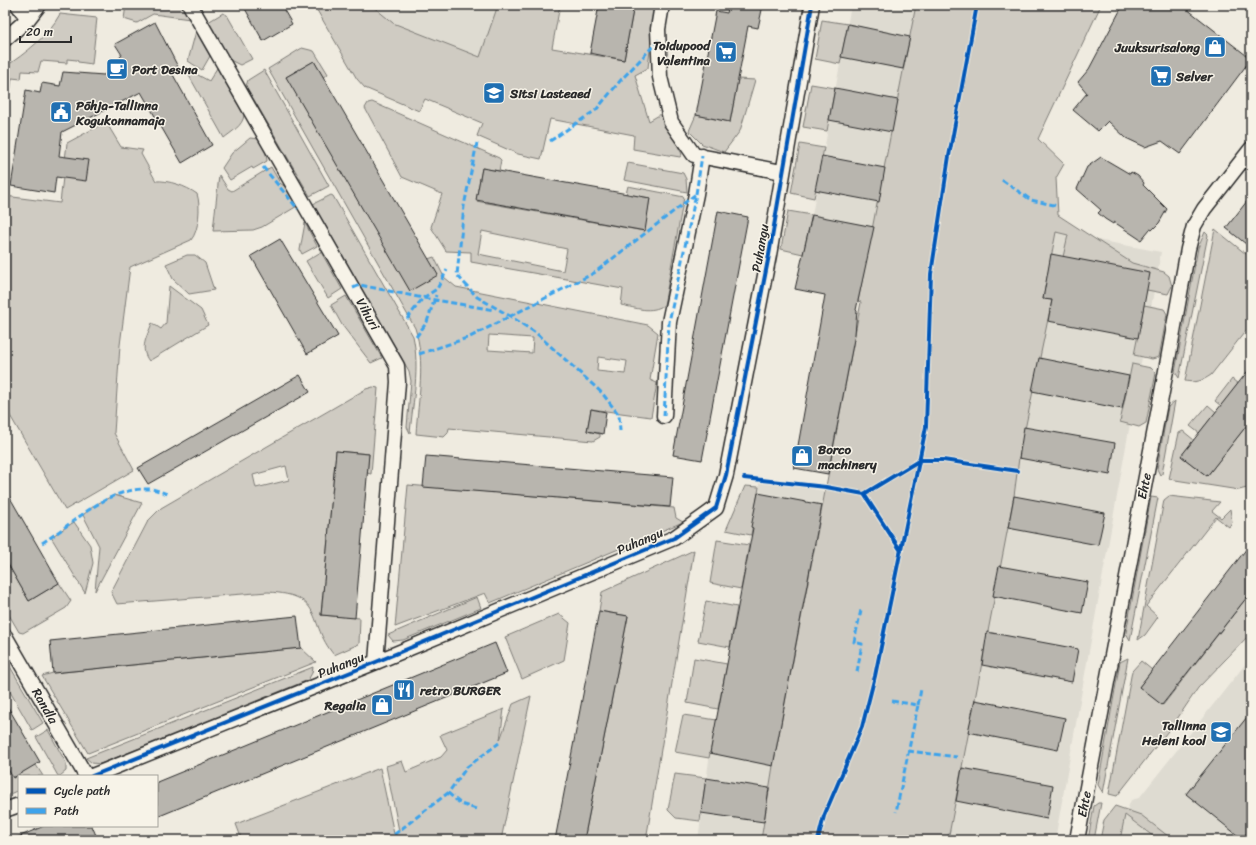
<svg xmlns="http://www.w3.org/2000/svg" width="1256" height="845" font-family="Sriracha,sans-serif">
<style>
.built{fill:#dedbd1}
.green{fill:#cfcbc2;stroke:#7d7b76;fill-rule:evenodd}
.building{fill:#b8b5ae;stroke:#2b2b2b}
.lines{fill:none;stroke-linecap:round;stroke-linejoin:round}
.minor-casing{stroke:#2b2b2b;stroke-width:17}
.minor{stroke:#f7f3e8;stroke-width:14}
.quiet{stroke:#3ea3eb;stroke-width:3;stroke-dasharray:6 3;stroke-linecap:butt}
.cycleway-casing{stroke:#f7f3e8;stroke-width:6}
.cycleway{stroke:#0057b8;stroke-width:4}
.labels{text-anchor:middle;dominant-baseline:central;stroke-width:3;stroke-linejoin:round;paint-order:stroke}
.poi-label{font-size:13px;font-weight:bold;fill:#2b2b2b;stroke:#f7f3e8;text-anchor:start}
.street-label{font-size:13px;fill:#2b2b2b;stroke:#f7f3e8}
</style>
<rect width="100%" height="100%" fill="#efebe0"/>
<filter id="ink" filterUnits="userSpaceOnUse"><feTurbulence type="fractalNoise" baseFrequency=".025" numOctaves="2"/><feDisplacementMap in="SourceGraphic" scale="8" xChannelSelector="R" yChannelSelector="G"/><feConvolveMatrix kernelMatrix="1 2 1 2 8 2 1 2 1" color-interpolation-filters="sRGB"/></filter>
<g filter="url(#ink)">
<path class="built" d="M326,5h234l-24,129z
M851,5h65l-49,255 -19,40 -53,-11 17,-74z
M1039,229l122,23 -106,588h-128z
M760,479l65,12 -52,275 -12,74h-63l12,-87z
M1251,657v183h-131l5,-25 6,-15 8,-2z"/>
<path class="green" d="M126,5h56l8,14 -37,-5 -16,9 -13,-4z
M314,5h57l22,18 87,34 18,-52h62l-8,43 72,12 10,-55h21l-7,63 -13,7 14,46 12,-7 21,40 -2,3 -47,-8 1,-14 -84,-16 -9,40 -23,-5 -41,-18 5,-13 -57,-24 -6,12 -54,-23 -8,-9z
M916,5h185l-63,134 26,25 -8,14 2,37 74,48 32,9 5,4 3,10 -4,8 -21,-4 -84,-33 5,-22 -12,-3 -13,67 9,1 -33,158 -5,38 -66,344h-187l12,-74 88,-464 -3,-1z
M223,13l4,2 25,44 -12,6 -10,-5 -22,-38z
M60,14l37,4 -5,46 -14,-2 -1,-2 -10,-1v4l-26,-2 -3,11 -16,-1 -1,8 -9,-1 -2,15 -5,-1v-25c21,-14 43,-31 55,-53z
M822,20l26,4 -8,40 -25,-5z
M196,31l14,25 -8,14 -14,-9z
M302,48l12,3 14,23 -5,3 -9,-16 -28,16 142,182 6,-2 10,20 12,10 192,38 10,8 -8,47 7,3 -6,34 -60,-8 -4,22 13,3v3l-7,4 -144,-13 -1,5 -4,4 -28,-3c2,-35 10,-72 -1,-106l-147,-259zM489,335l44,3 -1,15 -44,-3zM598,357l29,4 -2,13 -28,-3z
M217,68l27,47c-1,11 -13,17 -20,23l-37,-66v-3l22,12z
M264,70l65,116 -19,10 -64,-110 2,-6z
M738,79l17,1 -15,51 -16,21 -22,-8 -13,-13 7,-16 34,7z
M811,84l24,4 -8,43 -24,-4z
M372,102l127,56 2,2 -2,11 -17,-3 -6,33 168,30 6,-33 -24,-4 2,-8 56,11 -20,108c-13,9 -28,3 -43,0l2,-16 -152,-27v-10l-25,-1 -15,-24 11,-33 -40,-17 -37,-69 3,-5zM482,231l85,18 -4,22 -85,-17z
M106,122l15,25 22,3 -2,4 15,27c12,-1 30,5 41,13 4,11 2,37 -6,46l-61,27 -10,78 -6,88 20,37 -69,40 -60,-103v-211l55,7 7,-60z
M250,138l9,1 6,7 2,15 -14,8 -1,-2 -22,13 -8,-12 10,-15z
M800,144l24,4 -10,50 -23,-5z
M628,163l55,10 3,6 1,13 -63,-12z
M271,167l9,16 11,8 8,14 -37,22 -9,3 -40,1 6,-56 9,14 4,2z
M331,195l2,1 80,140c7,32 0,65 -3,97l-3,-6 4,-46 -2,-10 -96,-167z
M788,211l24,4 -9,39 -22,-5z
M305,223l12,23 -15,8 -2,-4z
M1215,229l31,25h5v70l-40,51c-9,6 -15,8 -26,6z
M1205,232l3,3 -29,143 -4,-6 1,-5 22,-119z
M321,252l21,37 -14,9 -22,-37z
M187,255h8l10,8 9,27 -25,4 -16,-15 -7,-15z
M169,286l32,24 7,15 -59,36c-10,-13 -2,-24 3,-38l9,6 5,-6z
M346,296l36,62 -11,5 -29,-38 -11,-20z
M1144,305l20,4 3,5 -8,43 -7,2 -18,-4z
M1132,364l19,4 5,5 -10,50 -7,4 -19,-5z
M1232,379l6,5 -17,22 -6,-5z
M373,387l5,1 -7,86 -4,-1 2,-19 -33,-3 -15,164 39,3 -1,26 -25,11c-28,-34 -8,-60 -66,-63l-151,12 -6,-12 37,-71 13,-13 205,-119zM286,466l3,14 -33,8 -3,-13z
M1175,401l-13,73 -2,1 -3,-6 11,-62z
M1208,405l8,7 -17,21 -9,-7z
M1251,420v67l-12,3 -70,-11 10,-46 4,-2 11,9 -13,16 26,20z
M408,485l266,23 2,10 7,4 -193,81 -5,-10 -90,34z
M745,486l14,1 -8,48 -25,-5z
M114,495l28,8 -47,88 4,-45 -16,-31 12,-10z
M1169,496l51,6 -8,9 9,7 9,-9 2,13 -3,5 -13,-10 -70,89 12,11 -13,18 -7,5 26,-140z
M1151,497l7,1 -28,142 -4,-7z
M74,522l16,23 3,18 -8,30 -34,-56z
M717,540l32,5 -8,44 -31,-6z
M694,550l-48,290h-62l44,-224 -29,-5 3,-19z
M5,559l24,42 30,-18 12,18 -5,7 -43,25 -4,-1 -14,-24z
M1251,592v41l-53,55 -23,34 -58,74 -8,-2 23,-123 9,-10 11,9 -13,17 24,18z
M477,597l4,11 -78,32 -10,1 -5,-6z
M706,601l31,6 -7,40 -32,-6z
M559,614l11,9 -6,37 -42,19 -17,-42z
M301,648l15,14 -228,91 -46,-77 11,-3z
M5,658l38,65 -11,7 -27,-47z
M694,658l33,6 -9,45 -31,-6z
M1128,658l-25,135 -5,-8 22,-123z
M313,667l-1,6 -4,7 -208,84 -8,-1 -6,-5z
M531,696l-30,144h-114l4,-4 -7,4h-142l-6,-16 144,-56 14,66 5,-3 -13,-65 16,-5 4,11 35,-15 6,-7 -7,-15 64,-26 -4,31 13,-36z
M683,715l34,5 -8,38 -34,-6z
M48,730l18,33v8l-6,5h-2l-22,-39z
M5,764l31,1 7,11h-24v14l-14,6z
M675,774l31,4 -6,43 -24,-3 -8,-8z
M1098,803h3l-7,37h-6l6,-34z
M1115,806l26,9 32,25h-15l-33,-25 -5,25h-20l4,-20z"/>
<path class="building" d="M243,5h38l11,19 -29,17z
M599,5h35l-10,55 -34,-7z
M729,5h34l-5,23 -10,-2 -18,96 -34,-7 20,-104 11,2z
M1123,5h59l69,54 -71,95 -18,-13 -17,6 -19,-9 -18,-17 -10,10 -25,-21 14,-17 -9,-11 11,-13z
M155,22l23,45 -6,6 40,72 -30,18 -41,-71 -79,40 -3,24 30,4 -3,21 -30,-4 -2,16 -43,-7 15,-96 14,3 2,-10 18,3 3,-14 41,3 18,-20 -7,-11z
M848,24l62,13 -7,32 -62,-12z
M314,61l124,214 -28,16 -124,-214z
M835,88l63,12 -6,32 -63,-12z
M822,156l63,12 -6,34 -64,-12z
M1101,157l29,17 1,-2 7,4 6,7 -1,2 24,24 -8,14 -7,7 -2,-1 -9,11 -27,-18 -1,2 -8,-5 -7,-6 3,-3 -24,-21 10,-22z
M482,168l168,30 -5,33 -169,-31z
M1251,196v52l-25,-20z
M718,211l30,6 -46,243 -29,-5z
M812,215l62,12 -18,83 1,1 -2,23 -27,140 -34,-6 31,-173 -30,-6z
M280,239l58,97 -31,18 -56,-98z
M1051,254l99,19 -12,65 -90,-17 4,-21 -9,-1z
M1039,358l90,18 -7,33 -90,-18z
M1251,367v53l-44,56 -26,-20z
M300,375l10,17 -162,92 -10,-16z
M591,409l15,3 -3,22 -16,-3z
M1024,427l91,16 -5,32 -91,-17z
M336,451l33,3 -14,164 -34,-3z
M426,456l247,21 -3,30 -247,-20z
M5,489l54,94 -30,18 -24,-42z
M758,493l64,12 -49,261 -63,-13 43,-225 -2,-1z
M1014,496l91,17 -7,32 -90,-17z
M1251,543v49l-89,113 -23,-18z
M999,566l89,16 -6,31 -89,-17z
M599,611l29,5 -44,224h-29z
M297,616l4,32 -248,25 -3,-32z
M987,632l91,17 -6,33 -90,-17z
M495,643l12,30 -350,144v-35z
M975,700l90,18 -7,32 -90,-18z
M5,702l35,60 -27,16 -8,-14z
M1251,712v116l-9,11 -56,-45z
M962,768l91,17 -6,34 -91,-18z
M706,778l63,10 -5,34 -63,-9z
M44,826h48l6,14h-87z"/>
<g class="lines">
<g class="minor-casing">
<path id="minor" d="M18,5l10,14
M190,5l207,361 1,16 -22,280
M662,5l-4,24 2,48 11,45 23,33 88,17
M5,39l23,-20 11,-14
M664,416l5,-94 27,-128 6,-38
M5,636l81,140
M92,776l284,-114 298,-124 42,-30 10,-33 43,-220 43,-250
M5,810l14,-5
M1077,840l86,-453 25,-138 6,-23 10,-17 47,-60"/>
</g>
<use href="#minor" class="minor"/>
<path class="quiet" d="M550,141l46,-31 24,-29 39,-41
M477,143l-13,63 -7,69 20,22 33,19 26,17 66,60 17,22 1,16
M263,167l35,42
M1002,180l29,20 27,6
M353,288l7,-3 63,13 14,-9 10,-19
M407,319l16,-21 71,12
M416,337l11,-15 9,-27
M419,354l51,-17 124,-64 102,-79
M664,416l5,-94 27,-128 6,-38
M42,543c34,-21 65,-56 108,-54 6,0 13,4 18,5
M5,648l5,-3
M857,672l5,-28 -8,-2 7,-32
M892,701l26,4 -22,107
M918,705l3,-16
M908,751l49,6
M448,793l13,11 15,5
M387,840l61,-47 19,-26 32,-24"/>
<g class="cycleway-casing">
<path id="cycleway" d="M744,478l82,9 38,7 56,-34h23l75,11
M864,494l37,57
M92,776l284,-114 298,-124 42,-30 10,-33 43,-220 43,-250
M818,840l6,-24 38,-89 13,-51 51,-249 5,-153 18,-118 28,-151"/>
</g>
<use href="#cycleway" class="cycleway"/>
</g>
</g>
<defs>
<g id="shop-square" transform="scale(1.15)"><rect x="-9" y="-9" width="18" height="18" rx="4" fill="#1f6fb2" stroke="#f7f3e8"/><path d="M-5-2.5h2.3a2.7 3.5 0 0 1 5.4 0H5L5.5 6h-11ZM-1.5-2.5h3a1.5 2.3 0 0 0-3 0Z" fill="#fff"/></g>
<g id="supermarket-square" transform="scale(1.15)"><rect x="-9" y="-9" width="18" height="18" rx="4" fill="#1f6fb2" stroke="#f7f3e8"/><path d="M-6-5.5h2.5l.6 2H6L4.5 2H-2.5L-4.4-4H-6ZM-1.5 3.2a1.3 1.3 0 1 0 .1 0ZM3 3.2a1.3 1.3 0 1 0 .1 0Z" fill="#fff"/></g>
<g id="cafe-square" transform="scale(1.15)"><rect x="-9" y="-9" width="18" height="18" rx="4" fill="#1f6fb2" stroke="#f7f3e8"/><path d="M-5.5-4.5H6V0H3Q3 3.5 0 3.5H-2.5Q-5.5 3.5-5.5 0ZM3-3.2v2h1.7v-2ZM-6 4.5H4V6H-6Z" fill="#fff"/></g>
<g id="school-square" transform="scale(1.15)"><rect x="-9" y="-9" width="18" height="18" rx="4" fill="#1f6fb2" stroke="#f7f3e8"/><path d="M0-5L7-2L0 1L-7-2ZM-4 1L0 2.5L4 1V4Q0 6-4 4Z" fill="#fff"/></g>
<g id="civic-square" transform="scale(1.15)"><rect x="-9" y="-9" width="18" height="18" rx="4" fill="#1f6fb2" stroke="#f7f3e8"/><path d="M-.6-6.5H3V-4.5H.6V-3L4-1V1h2V6H-6V1h2V-1L-.6-3ZM-1.2 2.5V6h2.4V2.5Z" fill="#fff"/></g>
<g id="restaurant-square" transform="scale(1.15)"><rect x="-9" y="-9" width="18" height="18" rx="4" fill="#1f6fb2" stroke="#f7f3e8"/><path d="M-5-6h1v4h1v-4h1v4h1v-4h1v5L-1.5 .5V6h-2V.5L-5-1ZM5-6V6H3V1.5H1.5Q1.5-4 5-6Z" fill="#fff"/></g>
</defs>
<g fill-rule="evenodd">
<use href="#shop-square" x="1215" y="47"/>
<use href="#supermarket-square" x="726" y="52"/>
<use href="#cafe-square" x="117" y="69"/>
<use href="#supermarket-square" x="1161" y="76"/>
<use href="#school-square" x="494" y="93"/>
<use href="#civic-square" x="61" y="112"/>
<use href="#shop-square" x="802" y="456"/>
<use href="#restaurant-square" x="404" y="690"/>
<use href="#shop-square" x="382" y="705"/>
<use href="#school-square" x="1221" y="732"/>
</g>
<g class="labels">
<g class="poi-label">
<text x="710" y="45" text-anchor="end">Toidupood<tspan x="710" dy="15">Valentina</tspan></text>
<text x="1200" y="47" text-anchor="end">Juuksurisalong</text>
<text x="132" y="69">Port Desina</text>
<text x="1176" y="76">Selver</text>
<text x="510" y="93">Sitsi Lasteaed</text>
<text x="76" y="105">Põhja-Tallinna<tspan x="76" dy="15">Kogukonnamaja</tspan></text>
<text x="818" y="449">Borco<tspan x="818" dy="15">machinery</tspan></text>
<text x="420" y="690">retro BURGER</text>
<text x="366" y="705" text-anchor="end">Regalia</text>
<text x="1206" y="725" text-anchor="end">Tallinna<tspan x="1206" dy="15">Heleni kool</tspan></text>
</g>
<g class="street-label">
<text transform="translate(760 248) rotate(-80)">Puhangu</text>
<text transform="translate(368 314) rotate(61)">Vihuri</text>
<text transform="translate(1144 486) rotate(-78)">Ehte</text>
<text transform="translate(640 541) rotate(-23)">Puhangu</text>
<text transform="translate(341 665) rotate(-22)">Puhangu</text>
<text transform="translate(45 706) rotate(60)">Randla</text>
<text transform="translate(1084 804) rotate(-79)">Ehte</text>
</g>
</g>
<rect width="1256" height="845" fill="none" stroke="#f7f3e8" stroke-width="20"/>
<rect x="10" y="10" width="1236" height="825" fill="none" stroke="#2b2b2b" stroke-width="1.5" filter="url(#ink)"/>
<rect x="18" y="775" width="140" height="52" fill="#f7f3e8" stroke="#a5a39c"/>
<rect x="26" y="788" width="20" height="6" fill="#0057b8" stroke="#a5a39c"/>
<text x="54" y="795" font-size="12" fill="#2b2b2b">Cycle path</text>
<rect x="26" y="808" width="20" height="6" fill="#3ea3eb" stroke="#a5a39c"/>
<text x="54" y="815" font-size="12" fill="#2b2b2b">Path</text>
<path d="M20 36v6h51v-6" fill="none" stroke="#2b2b2b" stroke-width="2"/>
<text x="26" y="36" font-size="12" fill="#2b2b2b" stroke="#f7f3e8" stroke-width="3" paint-order="stroke">20 m</text>
</svg>
